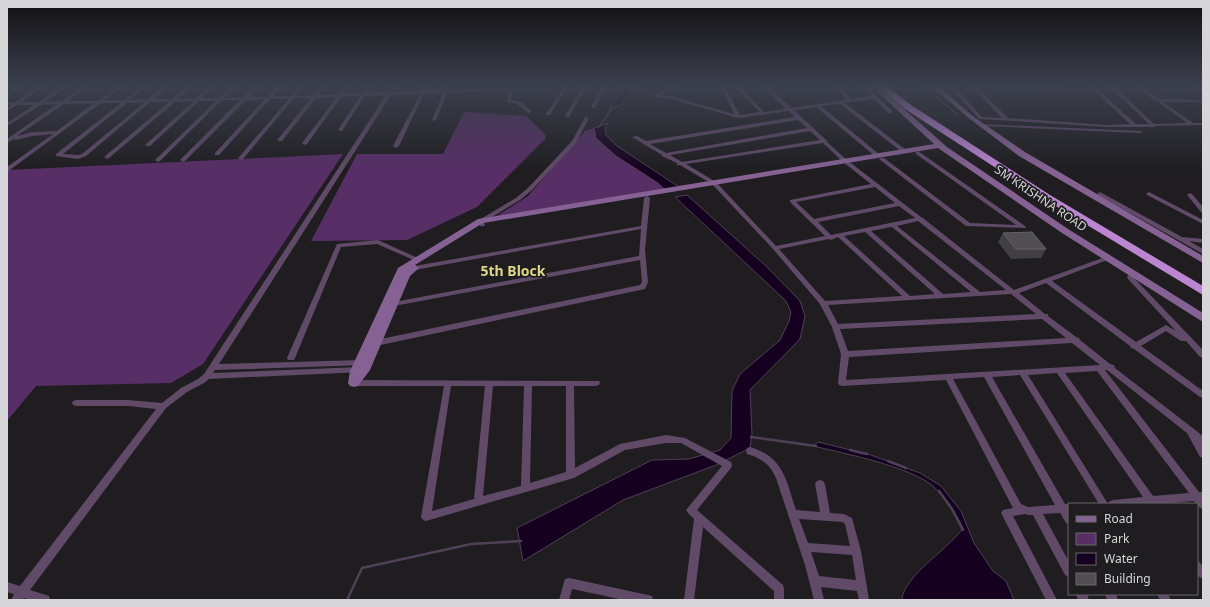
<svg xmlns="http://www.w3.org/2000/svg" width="1210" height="607" font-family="'Noto Sans',sans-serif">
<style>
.green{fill:#582e67}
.water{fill:#16001f;stroke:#504056}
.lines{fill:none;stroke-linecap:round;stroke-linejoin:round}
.stream-far1{stroke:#504056;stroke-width:1.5}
.stream{stroke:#504056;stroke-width:2.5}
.street{fill:#604a68;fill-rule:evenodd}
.secondary{fill:#856293;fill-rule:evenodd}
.highway{fill:#bc85d2;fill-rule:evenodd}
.wall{fill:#413f42}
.building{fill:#514f52;stroke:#666467}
.labels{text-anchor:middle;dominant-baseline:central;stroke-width:3.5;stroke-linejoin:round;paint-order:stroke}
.street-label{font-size:12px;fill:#d6d5d7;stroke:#1f1d20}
.quarter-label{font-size:14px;font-weight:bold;fill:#dcd88a;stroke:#1f1d20}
</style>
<rect width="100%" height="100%" fill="#1f1d20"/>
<path class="green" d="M464,112l62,4 19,18 1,4 -69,69 -70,33 -96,1 46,-87h86z
M594,128l2,10 20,18 42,27 6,6 -167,27 31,-20 57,-65z
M343,154l-140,210 -32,19 -135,3 -29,35v-251z"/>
<path class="water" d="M624,86h10l-11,18 -14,5z
M609,123l-4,4 1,8 11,11 62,41 -15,2 -6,-6 -42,-27 -20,-18 -2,-10z
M687,195l80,72 33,34 5,15 -5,23 -50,51 2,44 -2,14 -34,17 -93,35 -100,61 -6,-33 135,-68 37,-1 31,-9 11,-12 1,-47 8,-17 40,-34 9,-19 2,-9 -5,-11 -111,-104z
M818,442l53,13 49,18 21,13 20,25 13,32 19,28 13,10 8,19h-112c1,-24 47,-51 61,-72 -8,-16 -17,-30 -30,-42 -22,-19 -90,-33 -120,-40z"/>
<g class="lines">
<path class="stream-far1" d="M925,86l32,29
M599,127l15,-21"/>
<path class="stream" d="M751,437l65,9
M850,450l17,4
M888,461l18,7
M939,491l13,18 11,21
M347,600l15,-32 109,-24 50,-3"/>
<path class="street" d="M17,86h5l-15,10v-3z
M40,86h5l-23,16h17l24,-16h5l-23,16 17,-1 22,-15h5l-21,15h30l20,-15h5l-19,14h21l17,-14h5l-17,14 18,-1 16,-13h5l-15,13h18l15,-13h5l-14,13 19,-1 13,-12h5l-13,12h17l12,-12h5l-11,12 18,-1 11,-11h5l-10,11h19l9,-11h5l-9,10h18l8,-10h5l-8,10 17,-1 8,-9h4l-7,9 21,-1 6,-8h4l-5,8 18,-1 5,-7h4l-4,7 21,-1 4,-6h4l-4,6 29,-1 3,-5h4l-2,5 18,-1 1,-3h2l2,1 -1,2 62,-2 2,1 -1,11 10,2 11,10 -4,1 -11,-9 -10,-2 1,-12 -61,3 -11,27 -2,1 -2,-1 11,-27 -19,1 -25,52 -3,2 -3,-2 27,-52 -29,1 -172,269 144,-4 3,1 1,2 -1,2 -151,5 -2,3 147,-6 3,1 1,2 -1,2 -154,7 -5,4 -17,9 -21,16 -136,182 19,6 1,4h-20l-6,-2 -2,2h-11l3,-6 -7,-2v-10l13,4 136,-177 -28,-3h-52l-3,-1 -1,-2 1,-2 3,-1h52l34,3 19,-15 17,-9 6,-5 182,-279 -21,1 -23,35h-2l-2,-1 22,-34 -19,1 -34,47 -2,1 -3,-2 35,-46 -21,1 -34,43h-4v-2l33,-41h-17l-51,61 -2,1 -3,-2 1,-1 50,-58h-19l-51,56h-4v-2l50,-54 -19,1 -61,61 -2,1 -3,-2 60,-60h-18l-62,61 -2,1 -3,-2 61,-59h-17l-49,45h-4l-1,-1 49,-44 -19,1 -66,56 -2,1 -3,-2 65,-55h-19l-64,54 -8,3 -22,-3v-2l65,-51h-20l-94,69v-5l46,-33 -21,2 -16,4 -2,-1 -7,4v-4l50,-35 -16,1 -34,21v-3l27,-18h-17l-10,6v-3l4,-3h-4v-2l8,-1zM145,102l-63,52 -4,1 -15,-1 64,-51zM94,103l-37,28 -25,1 -15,4 47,-32z
M564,86h4l-18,29h-4v-1z
M583,86h4l-18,31h-4v-1z
M603,86h4l-12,22h-4v-1z
M670,86h6l-15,9 13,2 60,17 -13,-28h4l15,29 20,-3 -26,-26h5l25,26 22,-3 -21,-20v-2h4l22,21 55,-8 -11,-14h5l11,13 21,-3 -10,-10h5l25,25v2h-4l-14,-14 -29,4 61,47v2h-4l-62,-48 -19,2 59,49v2h-4l-60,-50 -22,3 31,29 2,1v2l20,18 74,57 2,1 1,1 90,71 94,-34 2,1 1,1 -1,1 -58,22 84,61 30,-17 10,6 -48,-52 -1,-2 3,-5h4l1,1 -2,4 70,73v8l-3,-1 -14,-16h-5l-15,-10 -25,15 62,45v7l-3,-1 -66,-48 -3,-1 -1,-2 -84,-63 -27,10 26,21h3v2l28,21 3,1 1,2 30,24 4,1 1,3 88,68v9l-1,-1 1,2v12l-3,-1 -13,-24 -80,-63h-2l94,122h4v17l-3,-1 -6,-7 -35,3h-60l-79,-129 -28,2 73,127h5l-1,20 -3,-1 -6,-10 -17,1 26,48v15l-4,-2 -32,-60h-5l-3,-1 -12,2 44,84h-11l-45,-87 2,-3 10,-2 -67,-128 -104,6 -3,-1 -1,-2 3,-29 -9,-27 -12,-23 -47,-55 -61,-65 -32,-19h-3v-2l-15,-7v-1l-30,-18 5,-1 9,5 149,-24 -6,-6 -51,7 -66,-19 -16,-2 -2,-1zM798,120l9,8 -141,25 -16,-9zM810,131l10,9 -138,22 -12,-7zM823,143l20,19 28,22 -81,16v2l35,34 -49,10 -60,-64 -30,-18zM875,187l20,16 -81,16 -18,-17zM899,206l16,12 -84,17 -13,-13zM918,221l88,69 -26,2 -83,-66zM891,227h1l79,65 -28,2 -72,-63zM865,232l70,62 -25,2 -66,-60zM838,237l64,59 -77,5 -46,-52 50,-10 2,1zM1011,294l25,20 -198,10 -10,-19zM1042,319l24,19 -218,13 -8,-22zM1072,343l28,22 -254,15 3,-23zM1097,371l92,122 -36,3 -88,-123zM1057,373l86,124 -30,3 -3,1 -2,3 -80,-129zM984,377l71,128 -27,2 -7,-3 -68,-125z
M949,86h5l28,31 20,1 -31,-32h46l67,3 2,1v1l-109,-4 31,31 99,7 23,-1 -41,-38h5l42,38h13l-40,-38h5l40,38 33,-1 -30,-22h-3v-1l-18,-14h5l18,13 44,1v2h-40l30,21h10v2l-47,1 -2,1h-47l-126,-8h-2z
M585,117l4,1 -13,25 -44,47 -12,10 -36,22 1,3 -1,1h-4l-2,-5 1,-1 37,-22 12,-10 44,-47z
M980,124l160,7 2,1 -2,1 -158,-7 -2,-1z
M918,151l107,75 1,1 -1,1 -59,-2 -87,-67 1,-1h4l86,65 46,2 -100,-71 -1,-1z
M1100,192l82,45 21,2v4l-14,-2 14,8v5l-105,-59 -1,-1z
M1149,192l54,28v4l-56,-29 -1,-1z
M1190,193l2,1 11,13v6l-2,-1 -14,-17z
M647,196l3,2 -5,52 3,32 -3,7 -269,57 -3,-1 -1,-2 1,-2 3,-1 264,-55 2,-3 -2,-22 -246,46 -4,-2 4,-2 245,-46 2,-27 -232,42 -3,-2 3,-2 232,-41 3,-28z
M378,240l42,19 1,1 -1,1h-4l-39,-17 -36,3 -46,111 -1,2h-6l-1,-2 50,-114z
M354,380l245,1 1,2 -1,2 -3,1h-22l1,82 45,-24 46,-9 19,3 46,24 1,3 -1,3 -34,42 86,75 1,4v11h-10v-9l-71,-64 -9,73h-10l10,-81 -6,-6 -2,-3 36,-44 -41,-23h-15l-41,7 -51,28 -148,43 -3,-1 -2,-3 23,-131h-90l-3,-1 -1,-2 1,-2zM451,386h34l-11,113 -42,12zM493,386h31l-3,100 -38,10zM532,386h34v86l-36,11z
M750,447c34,10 36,33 46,63l24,2 -5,-28 2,-3 3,-1 3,1 2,3 5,29 14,1 8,4 9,33 8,49h-10l-2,-9 -36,-4 3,13h-10l-9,-35 -29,-87c-6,-14 -15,-20 -29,-24l-1,-3 1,-3zM799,519l44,3 2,2 5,22 -42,-3zM811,552l41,3 4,25 -37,-4z
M1197,561c8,3 6,11 6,18 -8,-3 -6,-10 -6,-18z
M569,578l79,17 4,1 1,4h-29l-52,-11 -3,11h-10l6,-21z
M1076,594h11l2,6h-11z
M1105,594h11l2,6h-11z
M1157,594h11l3,6h-11z"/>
<path class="secondary" d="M871,86h7l69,61 121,82 135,84v9l-141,-89 -124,-85 -455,75 -68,42 4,3 -9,8 -40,94 -12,16 -4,1 -4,-1 -2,-3 2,-12 48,-103 80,-49 456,-75z
M931,86h7l36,31 51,35 178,104v7l-184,-107 -49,-37z
M1193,86h7l3,2v5z"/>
<path class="highway" d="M878,86h9l24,19 139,90 153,91v9l-159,-96 -139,-90z"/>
</g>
<path class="wall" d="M1003,233l43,16 -5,9 -30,1 -13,-17z"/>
<path class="building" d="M1032,232l14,17h-30l-13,-16z"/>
<linearGradient id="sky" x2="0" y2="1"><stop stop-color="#111012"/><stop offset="0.5" stop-color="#3c404e"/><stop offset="1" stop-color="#3c404e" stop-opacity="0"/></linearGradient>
<rect width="1210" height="171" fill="url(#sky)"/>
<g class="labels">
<g class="street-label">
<text transform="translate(1041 198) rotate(34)">SM KRISHNA ROAD</text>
</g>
<g class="quarter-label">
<text x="513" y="270">5th Block</text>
</g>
</g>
<rect width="1210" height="607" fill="none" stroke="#d6d5d7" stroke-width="16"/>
<rect x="1068" y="503" width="130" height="92" fill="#1f1d20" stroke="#686769"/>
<rect x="1076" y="516" width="20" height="6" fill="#856293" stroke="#686769"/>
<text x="1104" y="523" font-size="12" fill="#d6d5d7">Road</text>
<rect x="1076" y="533" width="20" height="12" fill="#582e67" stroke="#686769"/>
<text x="1104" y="543" font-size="12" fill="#d6d5d7">Park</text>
<rect x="1076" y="553" width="20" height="12" fill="#16001f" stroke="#686769"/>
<text x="1104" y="563" font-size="12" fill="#d6d5d7">Water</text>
<rect x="1076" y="573" width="20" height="12" fill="#514f52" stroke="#686769"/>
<text x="1104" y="583" font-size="12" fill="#d6d5d7">Building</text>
</svg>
